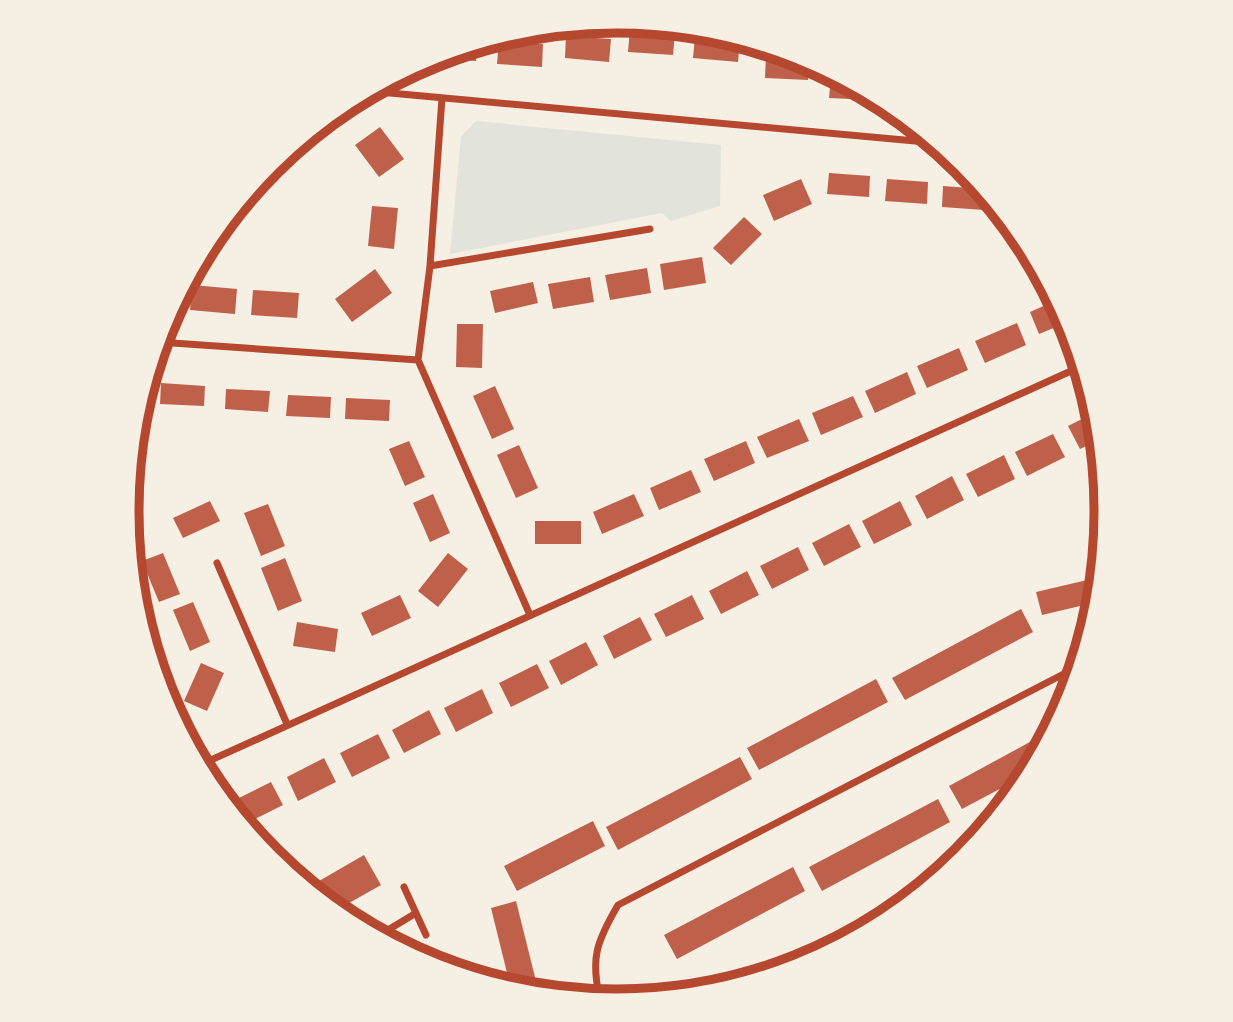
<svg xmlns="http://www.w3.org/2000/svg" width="1233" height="1022" font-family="'Varela Round',sans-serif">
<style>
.green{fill:#e2e4dc}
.building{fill:#bf614a}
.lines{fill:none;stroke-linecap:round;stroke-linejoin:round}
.minor{stroke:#b5482f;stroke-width:7}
.rim{fill:none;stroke:#b5482f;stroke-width:9}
</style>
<rect width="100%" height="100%" fill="#f6efe4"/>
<path class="green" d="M476,121l245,24 -1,61 -49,15 -9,-8 -212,41 11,-118z"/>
<path class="building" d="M630,29l45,3 -2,23 -45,-3z
M566,36l45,3 -2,23 -44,-4z
M695,36l45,3 -2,23 -45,-4z
M499,41l44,3 -1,23 -45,-3z
M477,44l-1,17 -45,-3z
M766,55l32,2 11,4 -1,19 -43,-2z
M831,75l42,20 -1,5 -43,-2z
M380,127l24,32 -25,18 -24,-32z
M829,173l41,3 -1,21 -42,-3z
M801,179l11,25 -38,17 -11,-26z
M887,179l41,3 -1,22 -42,-3z
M943,186l40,3 1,21 -42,-3z
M372,206l26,2 -4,41 -26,-3z
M744,217l18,17 -31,31 -18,-17z
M702,257l4,26 -42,7 -4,-26z
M647,268l4,25 -41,7 -5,-25z
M375,269l17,24 -40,29 -17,-23z
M590,277l4,25 -41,7 -5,-25z
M533,282l5,21 -43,10 -5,-22z
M192,285l45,4 -2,25 -45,-4z
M253,290l46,3 -2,25 -46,-3z
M1057,300l11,22 -29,12 -9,-22z
M1017,323l9,22 -41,18 -10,-22z
M457,324h26l-1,44 -26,-1z
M959,348l9,22 -41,18 -10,-22z
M907,372l9,22 -41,19 -10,-22z
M161,383l44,3 -1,20 -44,-2z
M495,386l19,43 -22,10 -19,-43z
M226,389l44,2 -2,21 -43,-3z
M288,395l43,2 -1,21 -44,-2z
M853,396l10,21 -42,18 -9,-22z
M346,398l44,2 -1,21 -44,-2z
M1096,412l3,28 -19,9 -12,-23z
M799,419l10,22 -42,17 -10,-21z
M1053,434l12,23 -38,19 -12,-24z
M409,441l16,36 -20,9 -16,-37z
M746,441l9,22 -41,18 -10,-22z
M519,445l19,43 -22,10 -19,-43z
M1004,455l11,24 -37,18 -12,-23z
M691,470l10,22 -42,18 -9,-22z
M952,476l12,24 -37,19 -12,-23z
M433,494l17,39 -20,9 -17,-39z
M634,494l10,22 -42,18 -9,-22z
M210,501l10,20 -37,17 -10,-20z
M900,501l12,24 -38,19 -12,-23z
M268,504l17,42 -24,10 -17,-43z
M535,521h46v23h-46z
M849,524l12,23 -37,19 -12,-23z
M798,547l11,23 -37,19 -12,-23z
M163,553l17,41 -21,8 -17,-41z
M448,553l20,16 -30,38 -20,-16z
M285,558l17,43 -24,10 -17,-43z
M747,571l12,24 -38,19 -12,-23z
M1100,577l-3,25 -55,13 -6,-23z
M400,595l11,23 -39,18 -11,-23z
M692,595l12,24 -38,18 -12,-23z
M193,602l17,40 -20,9 -17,-41z
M1021,609l12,23 -128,68 -13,-22z
M640,617l12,23 -38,19 -11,-23z
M297,622l41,7 -3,23 -42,-6z
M586,642l12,23 -37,20 -12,-24z
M201,663l23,10 -17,38 -23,-10z
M537,664l12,24 -38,19 -12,-24z
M876,679l12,23 -129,68 -12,-22z
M482,689l11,24 -37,19 -12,-24z
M429,710l12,24 -37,19 -12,-23z
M1052,730l-22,43 -68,36 -13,-23z
M378,734l12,24 -38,19 -12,-24z
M740,757l12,22 -134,71 -12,-23z
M324,758l12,24 -38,19 -11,-24z
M271,782l12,23 -38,19 -12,-23z
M938,799l12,23 -128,69 -13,-24z
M593,821l12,25 -88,45 -13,-25z
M364,855l17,30 -46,26 -28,-23z
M793,867l12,24 -128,68 -13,-24z
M516,901l23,92 -28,-4 -20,-81z
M667,986l2,10 -23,2 -1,-6z"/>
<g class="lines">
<path class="minor" d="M368,91l569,52
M442,98l-12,168 -12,94 112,255
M430,266l220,-37
M158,342l260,18
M217,563l70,161
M200,765l882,-399
M404,887l22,48
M378,936l38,-23
M600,999c-10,-41 -3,-58 18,-94l461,-239"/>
</g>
<path d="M0 0H1233V1022H0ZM616 33H617A477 477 0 0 1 1094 510V512A477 477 0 0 1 617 989H616A477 477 0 0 1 139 512V510A477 477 0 0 1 616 33Z" fill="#f6efe4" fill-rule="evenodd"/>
<path class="rim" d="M616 33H617A477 477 0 0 1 1094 510V512A477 477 0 0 1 617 989H616A477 477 0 0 1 139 512V510A477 477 0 0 1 616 33Z"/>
</svg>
